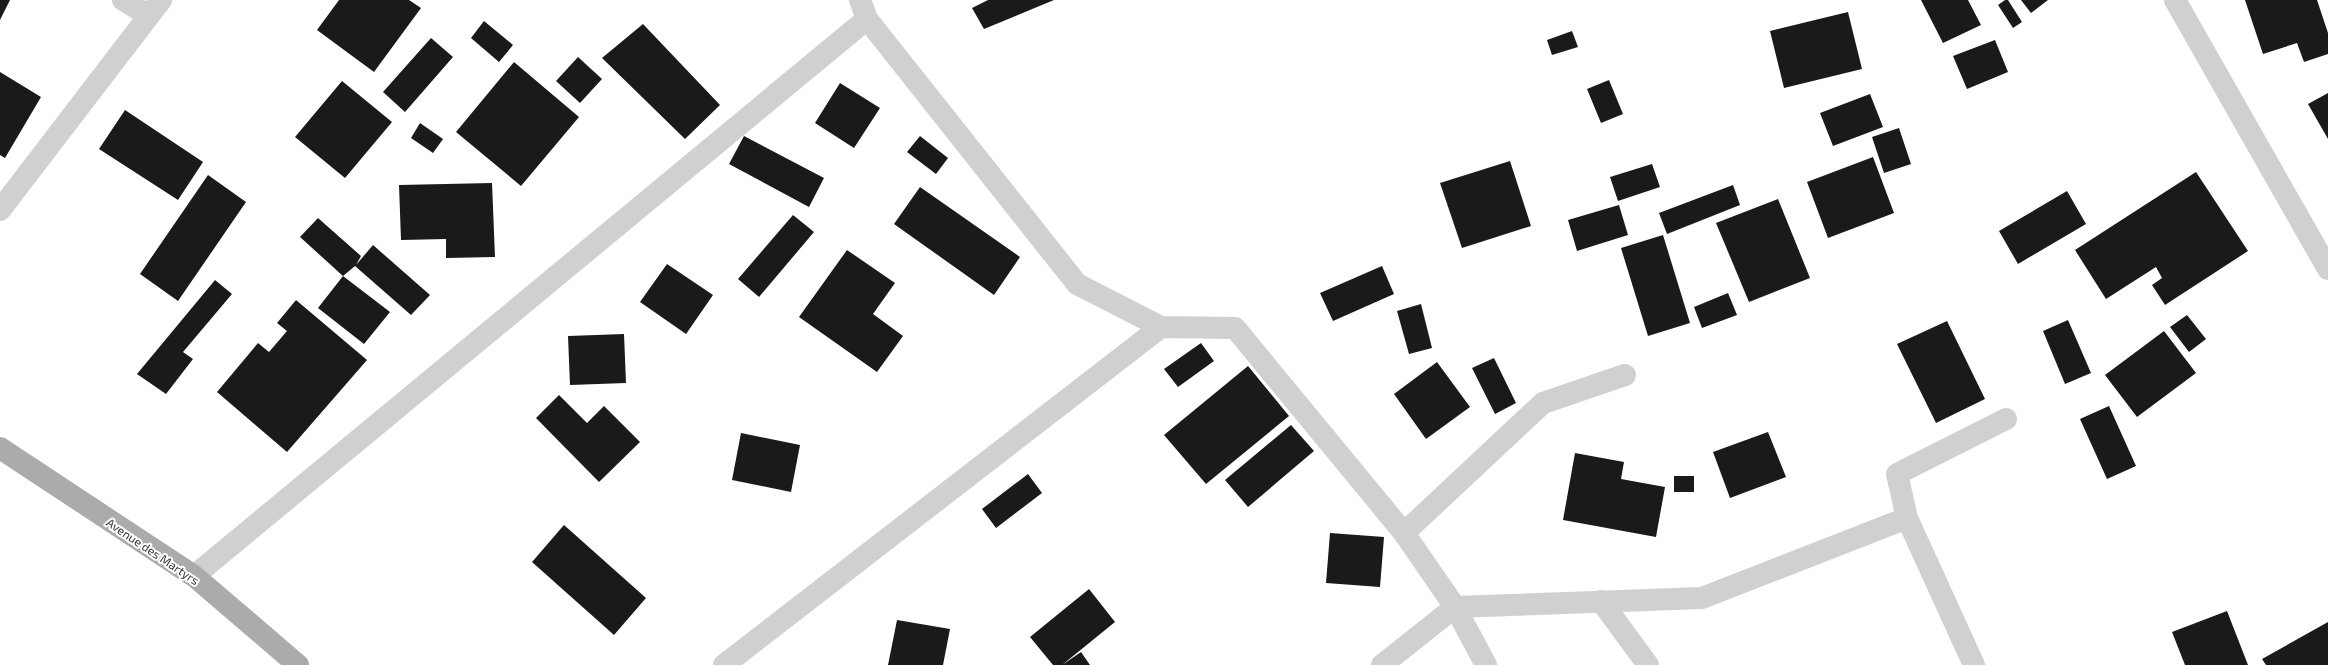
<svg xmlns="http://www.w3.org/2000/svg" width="2328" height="665" font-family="'Exo 2',sans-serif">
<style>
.building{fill:#1a1a1a}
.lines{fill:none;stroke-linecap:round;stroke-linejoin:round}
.minor{stroke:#d0d0d0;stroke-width:22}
.major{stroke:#ababab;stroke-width:22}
.labels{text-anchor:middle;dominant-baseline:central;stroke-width:4;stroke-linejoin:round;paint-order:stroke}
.street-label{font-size:12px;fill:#333;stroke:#fff}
</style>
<rect width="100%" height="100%" fill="#fff"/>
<path class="building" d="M0,0h10l-10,20z
M339,0h70l12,8 -47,64 -57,-42z
M988,0h66l-70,29 -12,-21z
M1921,0h47l13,25 -38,18z
M2005,0h3l14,22 -9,6 -15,-23z
M2021,0h27l-17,13z
M2245,0h72l11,33v21l-24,8 -7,-19 -34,11z
M1848,12l14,57 -78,19 -14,-57z
M484,21l29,24 -14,17 -28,-24z
M643,24l77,81 -35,34 -83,-81z
M1572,31l6,16 -26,8 -5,-15z
M431,38l22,19 -48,55 -22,-20z
M1995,40l13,32 -41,17 -14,-33z
M578,57l24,22 -22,24 -24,-22z
M514,62l65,55 -58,69 -65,-54z
M0,72l41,25 -36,61 -5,-3z
M1609,80l14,34 -22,9 -14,-34z
M342,81l50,41 -47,56 -50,-41z
M840,83l40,25 -26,40 -39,-25z
M2328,93v46l-20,-35z
M1870,94l13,33 -50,19 -13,-33z
M125,110l78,52 -25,38 -79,-51z
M420,123l23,16 -10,14 -22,-15z
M1899,128l12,36 -27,9 -12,-36z
M744,136l80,42 -15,29 -80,-43z
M920,136l28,22 -12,16 -29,-22z
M1873,157l21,56 -66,25 -21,-56z
M1510,161l21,65 -69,22 -22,-65z
M1652,164l8,23 -42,14 -8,-24z
M2196,172l52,79 -83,54 -13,-20 10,-7 -6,-11 -50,32 -31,-49z
M208,175l38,27 -68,99 -38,-27z
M492,183l3,74 -49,1v-19l-45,1 -2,-55z
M1733,185l7,20 -73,29 -8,-21z
M920,187l100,70 -26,38 -100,-71z
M2067,191l19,33 -68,40 -19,-33z
M1778,199l32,79 -61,24 -33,-79z
M1619,205l9,30 -51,16 -9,-31z
M793,215l21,17 -55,65 -21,-18z
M318,218l43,38 -5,9 17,-20 57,50 -19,20 -56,-49 -12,10 -43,-39z
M1663,235l27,88 -42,13 -27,-88z
M847,250l48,33 -22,31 30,22 -26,36 -78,-55z
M667,264l46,31 -27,39 -46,-32z
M1382,266l12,28 -61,27 -13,-28z
M343,276l47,36 -26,32 -46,-36z
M215,280l17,14 -49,58 10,7 -27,35 -29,-20z
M1728,293l9,22 -35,13 -8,-21z
M296,300l71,60 -80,92 -70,-60 41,-49 11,9 18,-21 -10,-8z
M1421,304l11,44 -23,6 -12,-43z
M2187,315l19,24 -17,13 -19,-25z
M2068,320l23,53 -26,11 -22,-53z
M1947,321l38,78 -49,24 -39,-79z
M2164,331l32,42 -59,44 -32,-42z
M624,334l2,49 -56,2 -2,-49z
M1201,343l13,18 -36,26 -14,-18z
M1494,358l22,45 -21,11 -23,-46z
M1437,362l33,45 -44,32 -32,-45z
M1248,366l41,50 -83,68 -42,-49z
M559,395l28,28 17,-17 36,36 -41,40 -63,-64z
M2109,406l27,60 -29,13 -27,-60z
M1291,425l23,26 -66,56 -23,-27z
M1768,432l18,45 -56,21 -17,-46z
M741,433l59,12 -9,47 -59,-12z
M1575,453l49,9 -3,17 44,8 -9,50 -93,-17z
M1028,474l14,19 -46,35 -14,-19z
M1674,476h20v16h-20z
M564,525l82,73 -32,37 -82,-73z
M1330,533l54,4 -4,50 -54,-4z
M1089,589l26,33 -53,43h-9l-23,-28z
M2227,611l21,54h-63l-13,-33z
M897,620l53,9 -7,36h-55z
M2328,622v43h-62l-4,-6z
M1081,652l9,13h-28z"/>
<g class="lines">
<path class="minor" d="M123,0l26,16
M2175,0l153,269
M867,19l210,265 84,43 74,1 169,205 51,74 31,58
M0,210l161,-210
M1404,533l139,-130 82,-28
M194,576l673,-557 -7,-19
M1601,601l47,64
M724,665l437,-338
M1382,665l73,-58 247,-9 205,-80
M1974,665l-67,-147 -10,-44 109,-55"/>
<path class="major" d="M0,448l194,128 104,89"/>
</g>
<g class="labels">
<g class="street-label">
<text transform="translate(153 551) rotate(34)">Avenue des Martyrs</text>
</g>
</g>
</svg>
